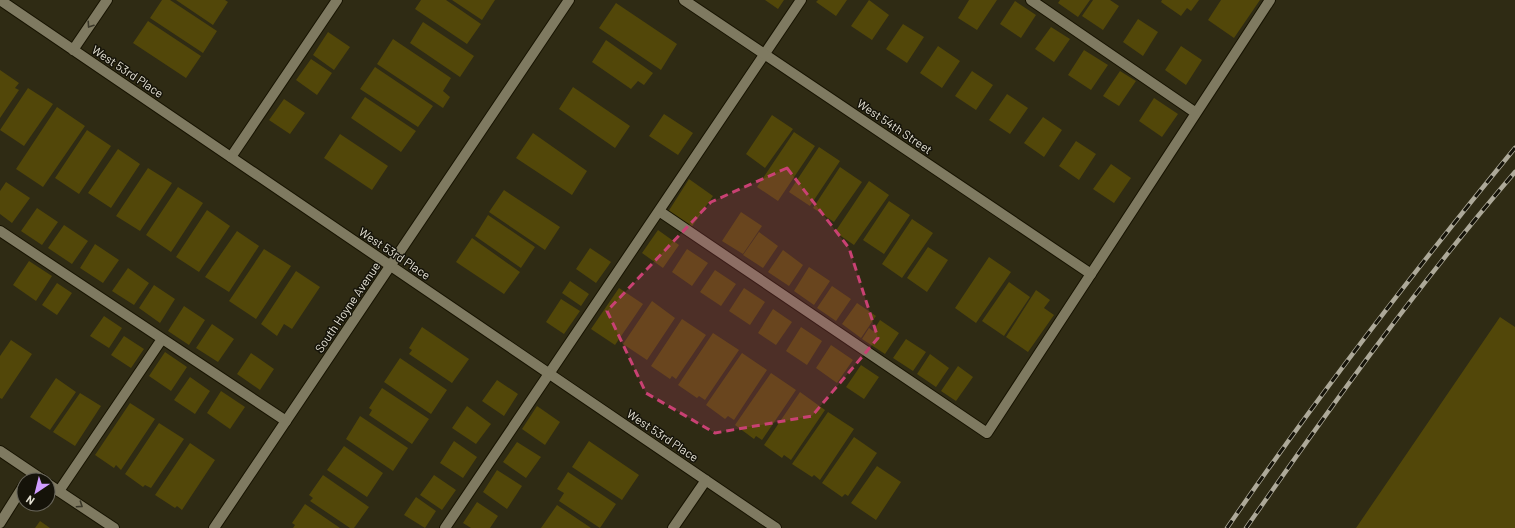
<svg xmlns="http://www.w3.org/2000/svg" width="1515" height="528" font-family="Barlow,sans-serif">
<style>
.building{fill:#524709}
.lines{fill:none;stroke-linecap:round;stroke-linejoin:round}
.service-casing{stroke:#171300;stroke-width:12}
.minor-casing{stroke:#171300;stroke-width:12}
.service{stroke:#7f7a61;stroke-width:10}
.minor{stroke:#7f7a61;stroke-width:10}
.rail-casing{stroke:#ada999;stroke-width:4.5}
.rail{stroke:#151309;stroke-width:3;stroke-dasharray:9;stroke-linecap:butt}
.oneway{stroke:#3a3728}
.marked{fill:#c94173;fill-opacity:0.2;stroke:#c94173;stroke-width:3;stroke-dasharray:8 5;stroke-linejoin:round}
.labels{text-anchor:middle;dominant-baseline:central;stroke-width:3;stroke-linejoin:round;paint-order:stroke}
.street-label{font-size:12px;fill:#e6e3d5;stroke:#151309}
</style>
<rect width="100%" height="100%" fill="#2f2b14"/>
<path class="building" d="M162,0h8l47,31 -14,22 -53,-35z
M176,0h49l3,2 -15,23z
M421,0h25l35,24 -14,20 -52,-35z
M452,0h43l-13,20z
M765,0h19l-6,9z
M818,0h29l-11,16 -20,-14z
M869,0l20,15 -17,25 -21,-14z
M969,0h28l-20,30 -19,-12z
M1060,0h30l-12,17 -20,-14z
M1093,0h17l9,6 -16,24 -21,-14z
M1162,0h37l-8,11 -4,-3 -6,8 -20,-14z
M1221,0h39l-26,38 -26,-18z
M1015,1l21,14 -15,23 -21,-14z
M616,3l61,41 -16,26 -62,-42z
M1138,19l20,13 -15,24 -20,-14z
M148,21l53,35 -15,22 -53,-35z
M423,22l51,34 -14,21 -50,-34z
M903,24l21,13 -17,26 -21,-14z
M1051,27l19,12 -16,23 -19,-13z
M328,32l22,15 -16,23 -21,-15z
M393,39l58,39 -8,13 7,6 -7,11 -66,-44z
M606,40l47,33 -9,12 -6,-4 -7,8 -39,-27z
M938,46l22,15 -18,27 -22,-15z
M1181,46l21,14 -16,25 -21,-15z
M1084,50l24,15 -17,25 -23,-15z
M311,59l21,14 -15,22 -21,-15z
M375,67l58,39 -15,21 -58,-38z
M0,70l19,13 -4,5 4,2 -19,28z
M972,71l21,14 -17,25 -21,-14z
M1120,71l16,10 -17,25 -16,-10z
M573,87l57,39 -15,22 -56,-39z
M28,88l25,16 -29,42 -24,-16z
M1007,94l21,14 -18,26 -21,-14z
M365,97l51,34 -15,21 -50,-34z
M1154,98l24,16 -16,23 -23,-16z
M284,99l21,14 -15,21 -21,-14z
M57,107l28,19 -42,61 -27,-18z
M664,114l29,19 -15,22 -29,-19z
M772,115l21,14 -28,39 -19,-14z
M1043,117l19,13 -18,27 -20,-14z
M87,130l24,16 -32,48 -24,-16z
M794,132l21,14 -37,55 -21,-14z
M533,133l54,38 -15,24 -56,-37z
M340,134l48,32 -16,24 -48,-32z
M1076,141l20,13 -17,26 -20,-14z
M819,147l21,14 -30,45 -21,-14z
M118,149l22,15 -29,44 -23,-15z
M1111,164l20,14 -17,25 -21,-14z
M840,167l22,15 -28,40 -21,-14z
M148,168l24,15 -32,48 -24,-15z
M689,179l24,17 -22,32 -23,-16z
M869,181l20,14 -35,50 -19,-13z
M6,182l24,16 -18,25 -12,-9v-23z
M178,187l25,16 -32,49 -25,-17z
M504,190l56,37 -15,23 -56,-38z
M889,201l21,14 -26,39 -21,-14z
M37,208l21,14 -16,23 -21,-14z
M207,210l23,16 -31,46 -23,-15z
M741,212l21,14 -19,28 -21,-13z
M488,215l47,32 -14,21 -46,-32z
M912,219l21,14 -31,45 -20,-14z
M64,225l24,16 -16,23 -24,-16z
M658,230l21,15 -16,23 -21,-15z
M237,231l22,15 -30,46 -24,-15z
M759,232l19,14 -15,22 -20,-13z
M472,238l48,34 -16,22 -48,-32z
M95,244l24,16 -16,23 -23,-15z
M928,247l20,13 -21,32 -20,-14z
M590,248l21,14 -15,21 -20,-14z
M264,249l27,17 -35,53 -27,-18z
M687,249l21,14 -16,23 -20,-14z
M783,250l20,15 -14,21 -21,-14z
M989,257l22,15 -35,51 -21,-15z
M29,261l23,15 -16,25 -23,-16z
M809,267l21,14 -16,24 -20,-14z
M128,268l21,15 -15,22 -22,-14z
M715,270l21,14 -15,22 -21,-14z
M296,271l24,16 -28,42 -8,-5 -7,12 -16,-12z
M570,281l19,13 -8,12 -19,-13z
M1009,282l21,15 -26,39 -22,-15z
M57,283l15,10 -15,22 -15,-10z
M154,285l21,14 -15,24 -21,-15z
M832,286l19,13 -15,22 -19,-13z
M619,288l24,16 -28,41 -24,-16z
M744,288l21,14 -15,23 -21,-14z
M1036,290l14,10 -6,8 10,7 -26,37 -22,-15z
M561,299l19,12 -16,23 -18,-12z
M652,301l23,17 -28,42 -24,-16z
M857,303l19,13 -15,22 -19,-14z
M184,306l21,14 -16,25 -21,-14z
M773,309l19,13 -16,23 -18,-12z
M104,316l18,12 -13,20 -19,-12z
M1500,317l15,10v201h-159z
M682,319l24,16 -30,44 -4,-3 -2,3 -19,-13z
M880,320l19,13 -14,21 -23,-15 7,-11 4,3z
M212,324l22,15 -16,23 -22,-14z
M422,327l47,32 -17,24 -43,-29 3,-4 -3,-2z
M801,327l21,14 -15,24 -21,-14z
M713,333l26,17 -34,50 -6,-4 -2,2 -19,-13z
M124,336l20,13 -13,19 -20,-13z
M906,339l20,13 -13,19 -20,-13z
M11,340l21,14 -30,45 -2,-1v-42z
M831,345l22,15 -16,23 -21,-15z
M165,352l22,15 -16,24 -22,-15z
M251,353l23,16 -14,21 -23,-16z
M742,353l25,17 -33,50 -6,-4 -3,3 -19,-14z
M930,354l19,14 -13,19 -19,-13z
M400,358l47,32 -16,24 -47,-32z
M861,365l18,12 -15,22 -18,-12z
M958,366l15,11 -17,24 -15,-10z
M771,373l25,17 -34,50 -6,-4 -2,3 -19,-14z
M190,377l20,14 -15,23 -21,-14z
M56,378l20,14 -26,38 -20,-13z
M497,380l21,14 -14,22 -22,-15z
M382,388l47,31 -17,25 -43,-29 3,-5 -3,-2z
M221,391l24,16 -15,22 -23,-16z
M800,392l25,18 -34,50 -7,-5 -2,3 -18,-13z
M80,393l21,13 -26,40 -22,-14z
M130,403l25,16 -34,51 -5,-5 -2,3 -19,-13z
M467,406l24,18 -15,20 -24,-16z
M537,406l23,16 -15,23 -23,-16z
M828,412l26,17 -34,51 -6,-5 -2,2 -20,-13z
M360,416l48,32 -15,23 -47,-32z
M159,423l25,16 -33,49 -6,-3 -2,2 -18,-13z
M854,437l23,16 -29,43 -3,-2 -3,3 -20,-14z
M454,441l23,16 -14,21 -23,-15z
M589,441l50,34 -17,25 -50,-33z
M517,442l24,15 -15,21 -23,-16z
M190,443l25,17 -33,50 -5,-4 -2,2 -20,-13z
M344,446l39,27 -16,24 -40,-27z
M877,466l24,16 -25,38 -25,-17z
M497,470l25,16 -15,23 -24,-17z
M568,472l48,32 -16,24 -41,-27 5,-8 -7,-4z
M323,475l46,32 -15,21h-4l-40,-27 3,-3 -4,-3z
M434,475l22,15 -14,20 -22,-15z
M416,497l20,14 -11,17 -21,-13z
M477,502l21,14 -8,12h-19l-8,-5z
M305,504l35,24h-47l2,-3 -3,-2z
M557,505l34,23h-50z
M40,521l10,7h-15z"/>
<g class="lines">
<g class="service-casing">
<path id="service" d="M1031,0l165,113
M231,157l106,-157
M659,211l328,222 283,-433
M0,231l286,190
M59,491l103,-152
M0,523l24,-38
M445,528l356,-528"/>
</g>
<g class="minor-casing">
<path id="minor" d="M0,0l776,528
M684,0l407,274
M73,50l34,-50
M0,451l43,29
M48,484l66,44
M214,528l355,-528
M673,528l33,-48"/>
</g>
<use href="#service" class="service"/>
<use href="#minor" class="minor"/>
<g class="rail-casing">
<path id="rail" d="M1227,528c90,-131 187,-257 288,-380
M1246,528c85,-122 172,-243 269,-356"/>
</g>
<use href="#rail" class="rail"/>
</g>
<defs><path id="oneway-chevron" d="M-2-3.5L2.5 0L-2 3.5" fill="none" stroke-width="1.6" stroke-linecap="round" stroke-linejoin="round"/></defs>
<g class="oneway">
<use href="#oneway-chevron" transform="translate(90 25) rotate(124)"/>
<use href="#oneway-chevron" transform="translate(80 505) rotate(34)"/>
</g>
<path class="marked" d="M787,168l62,80 29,90 -66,78 -97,17 -69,-40 -39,-82 104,-109z"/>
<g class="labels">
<g class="street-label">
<text transform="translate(128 71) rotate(34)">West 53rd Place</text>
<text transform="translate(895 126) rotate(34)">West 54th Street</text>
<text transform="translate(395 253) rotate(34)">West 53rd Place</text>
<text transform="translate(347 307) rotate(-56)">South Hoyne Avenue</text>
<text transform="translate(663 435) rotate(34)">West 53rd Place</text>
</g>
</g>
<g transform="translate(36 492) rotate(215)"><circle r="19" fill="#151309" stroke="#69665b"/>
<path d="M0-3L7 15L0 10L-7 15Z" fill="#d09dff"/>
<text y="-6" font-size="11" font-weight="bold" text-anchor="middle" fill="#e6e3d5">N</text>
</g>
</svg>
